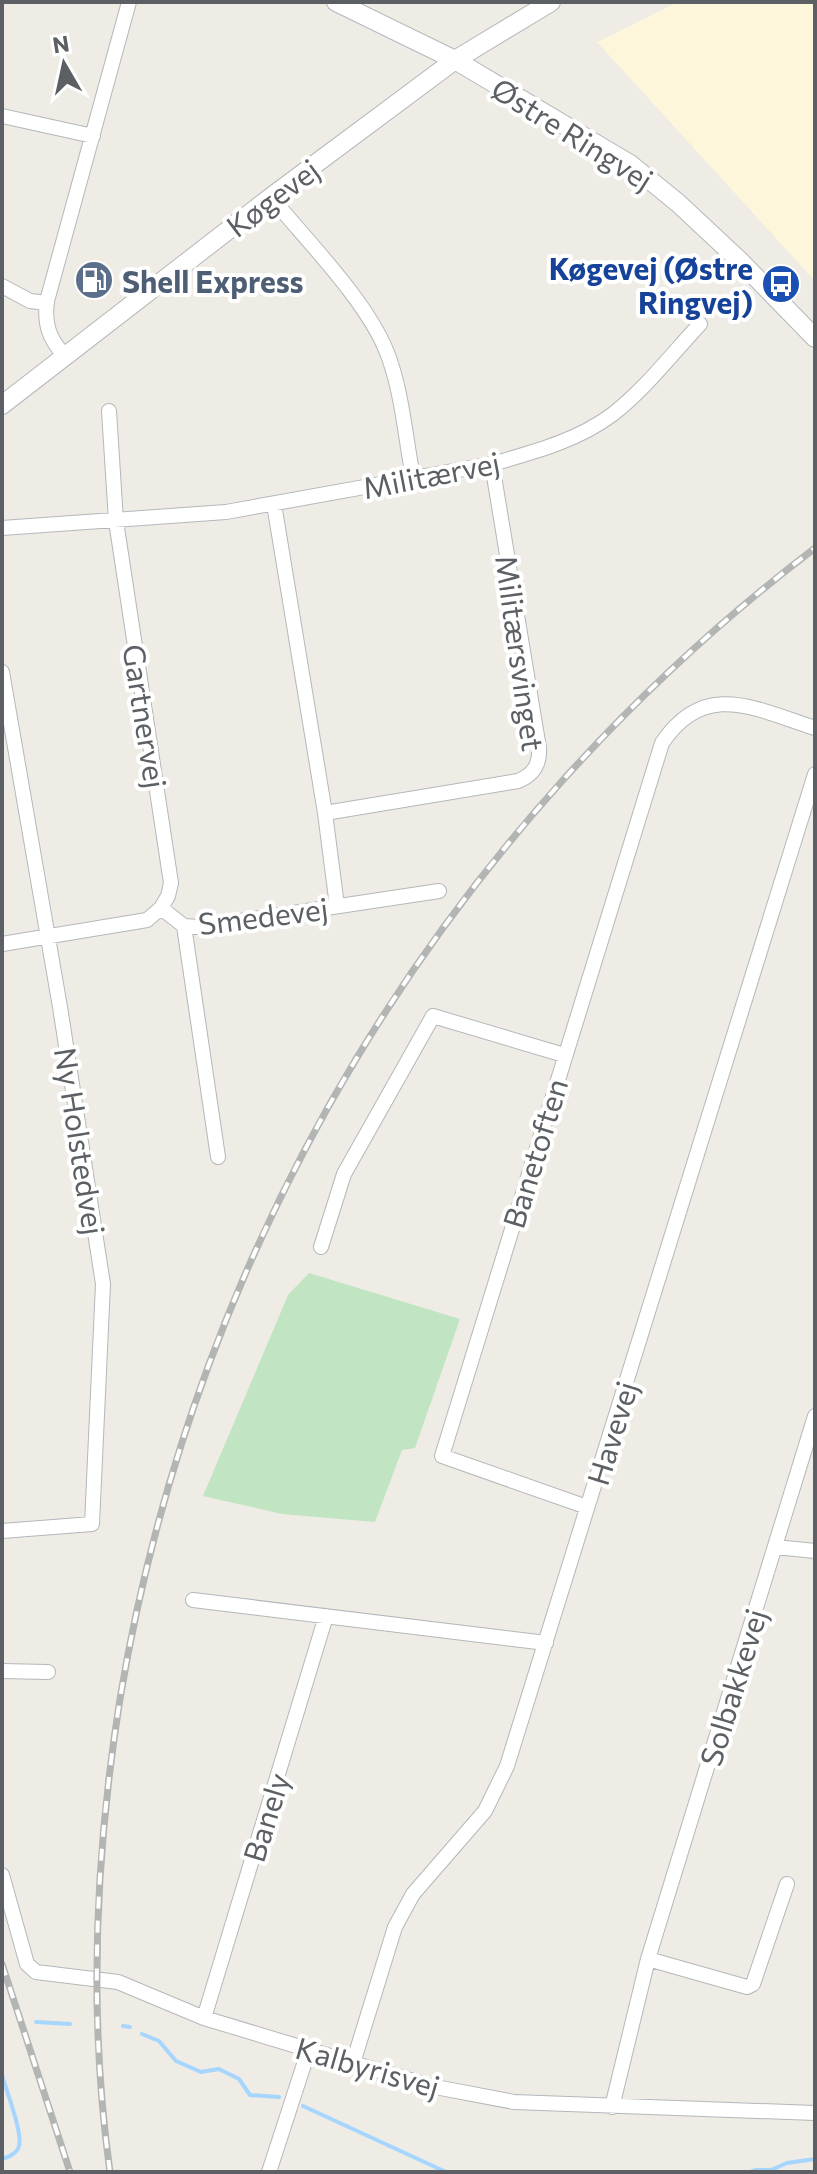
<svg xmlns="http://www.w3.org/2000/svg" width="817" height="2174" font-family="Commissioner,sans-serif">
<style>
.commercial{fill:#fdf6db}
.green{fill:#c1e5c2}
.lines{fill:none;stroke-linecap:round;stroke-linejoin:round}
.stream{stroke:#a6d5fd;stroke-width:4}
.minor-casing{stroke:#b5b7bb;stroke-width:16}
.tertiary-casing{stroke:#b5b7bb;stroke-width:20}
.minor{stroke:#fff;stroke-width:14}
.tertiary{stroke:#fff;stroke-width:18}
.rail-casing{stroke:#b3b4b4;stroke-width:7}
.rail{stroke:#fff;stroke-width:4;stroke-dasharray:12;stroke-linecap:butt}
.labels{text-anchor:middle;dominant-baseline:central;stroke-width:8;stroke-linejoin:round;paint-order:stroke}
.street-label{font-size:30px;fill:#5c6064;stroke:#fff}
.transit-label{font-size:30px;font-weight:bold;fill:#164399;stroke:#fff;text-anchor:end}
.service-label{font-size:30px;font-weight:bold;fill:#4e5e75;stroke:#fff;text-anchor:start}
</style>
<rect width="100%" height="100%" fill="#eeece4"/>
<path class="commercial" d="M678,2h137v279l-218,-239z"/>
<path class="green" d="M309,1273l151,46 -45,129 -13,2 -27,72 -93,-8 -79,-18 85,-201z"/>
<g class="lines">
<path class="stream" d="M36,2022l34,2
M123,2026l7,1
M142,2034l17,7 17,20 25,11 18,-3 20,10 11,16 29,2
M2,2075c4,15 23,62 16,74 -4,6 -10,8 -16,10
M303,2106l143,66
M750,2172l6,-2h15l16,-7 28,-4"/>
<g class="minor-casing">
<path id="minor" d="M2,116l91,20
M271,197c36,44 94,102 115,153 16,39 19,86 27,127
M2,286l28,15 17,2
M65,356c-16,-17 -21,-32 -18,-55l82,-299
M109,411l7,110 55,362 -3,13 -7,12
M274,504l51,309 193,-32c15,-6 22,-16 21,-33l-47,-284
M2,528l224,-16 266,-48c42,-12 85,-23 121,-50 32,-25 59,-60 87,-90
M2,672l58,335 43,277 -11,240 -90,7
M325,813l12,93
M184,926l34,231
M2,944l145,-24 14,-12 23,18 16,1 239,-36
M321,1247l23,-73 89,-158 131,39
M587,1507l-145,-51 220,-713c43,-64 93,-34 153,-15
M775,1547l40,4
M193,1600l353,43
M2,1671l46,1
M2,1875l25,89 9,8 82,10 86,36 149,45 77,23 84,16 301,11
M648,1959l99,28 6,-3 34,-100
M204,2018l122,-402
M353,2063l42,-136 18,-33 72,-83 22,-45 308,-992
M612,2107l36,-148 167,-543
M269,2172l40,-123"/>
</g>
<g class="tertiary-casing">
<path id="tertiary" d="M336,2l119,58 175,104 48,39 61,57 76,78
M2,405l269,-208 184,-137 96,-58"/>
</g>
<use href="#minor" class="minor"/>
<use href="#tertiary" class="tertiary"/>
<g class="rail-casing">
<path id="rail" d="M2,1964l68,208
M110,2172c-22,-158 -15,-316 10,-473 76,-459 325,-869 695,-1151"/>
</g>
<use href="#rail" class="rail"/>
</g>
<defs>
<g id="fuel-disc" transform="scale(2)"><circle r="9.5" fill="#5c6f8a" stroke="#fff"/><path d="M-5.5-6h7V0h2V4h1.3V-2.5L3-4.5l.8-.8L6-3V5H2.5V1h-1V6h-7ZM-4.2-4.7v3.2H.2V-4.7Z" fill="#fff"/></g>
<g id="bus-disc" transform="scale(2)"><circle r="9.5" fill="#1a4fb4" stroke="#fff"/><path d="M-5-6H5V4H4V6H2V4H-2V6H-4V4H-5ZM-3.5-4V0h7V-4ZM-3.5 1.2v1.5H-2V1.2ZM2 1.2v1.5H3.5V1.2Z" fill="#fff"/></g>
</defs>
<g fill-rule="evenodd">
<use href="#fuel-disc" x="94" y="280"/>
<use href="#bus-disc" x="781" y="284"/>
</g>
<g class="labels">
<g class="street-label">
<text transform="translate(573 133) rotate(32)">Østre Ringvej</text>
<text transform="translate(272 197) rotate(-37)">Køgevej</text>
<text transform="translate(431 474) rotate(-11)">Militærvej</text>
<text transform="translate(521 653) rotate(82)">Militærsvinget</text>
<text transform="translate(146 716) rotate(81)">Gartnervej</text>
<text transform="translate(263 915) rotate(-7)">Smedevej</text>
<text transform="translate(81 1141) rotate(81)">Ny Holstedvej</text>
<text transform="translate(534 1153) rotate(-73)">Banetoften</text>
<text transform="translate(611 1433) rotate(-73)">Havevej</text>
<text transform="translate(732 1687) rotate(-73)">Solbakkevej</text>
<text transform="translate(265 1817) rotate(-73)">Banely</text>
<text transform="translate(368 2066) rotate(16)">Kalbyrisvej</text>
</g>
<g class="transit-label">
<text x="753" y="267">Køgevej (Østre<tspan x="753" dy="34">Ringvej)</tspan></text>
</g>
<g class="service-label">
<text x="122" y="280">Shell Express</text>
</g>
</g>
<rect width="817" height="2174" fill="none" stroke="#5c6064" stroke-width="8"/>
<g transform="translate(64 64) rotate(351)" stroke="#ffffff" stroke-width="6" paint-order="stroke">
<path d="M0-6L14 30L0 20L-14 30Z" fill="#5c6064"/>
<text y="-12" font-size="22" font-weight="bold" text-anchor="middle" fill="#5c6064">N</text>
</g>
</svg>
